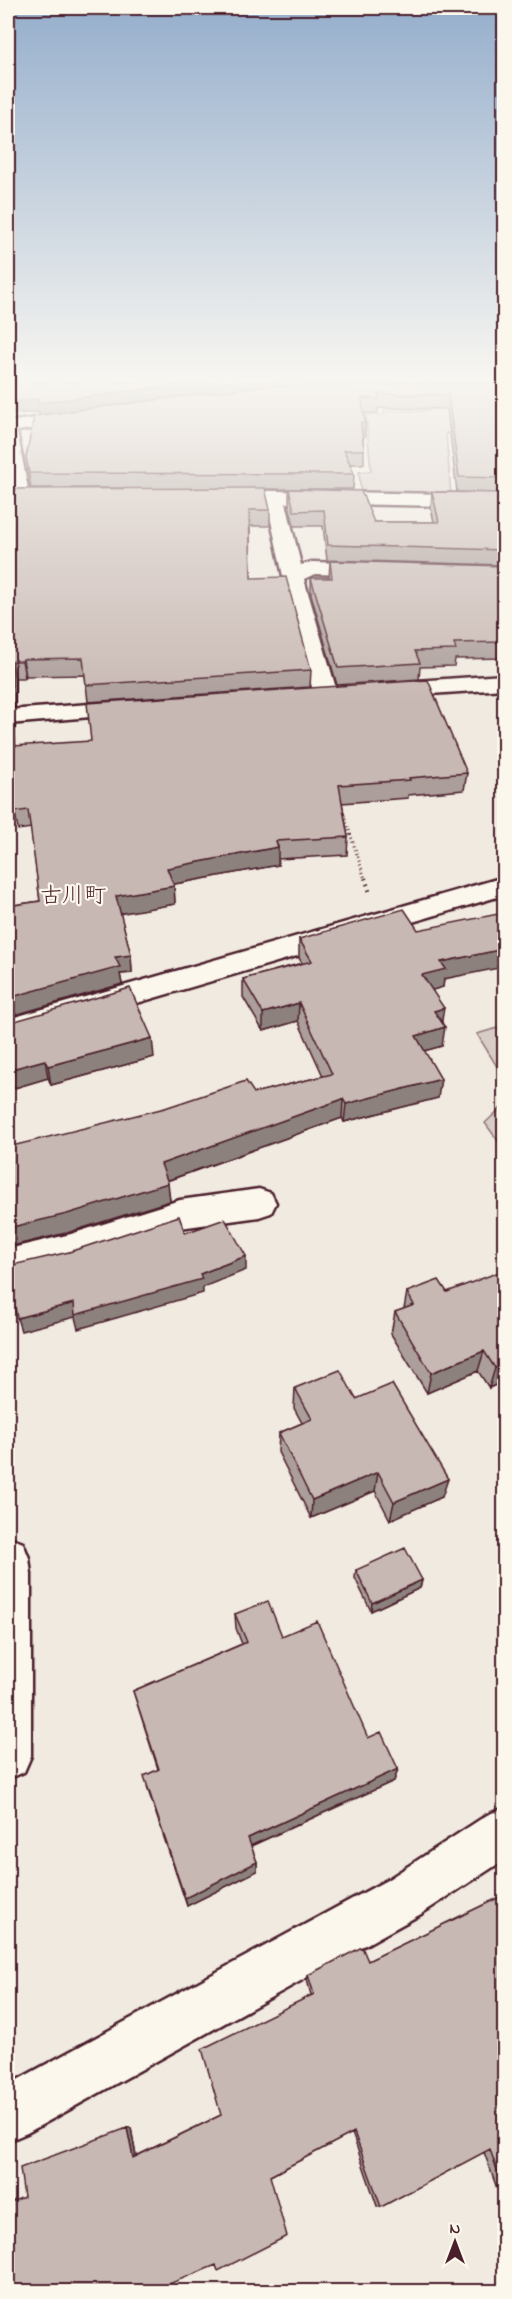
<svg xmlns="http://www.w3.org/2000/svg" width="512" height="2299" font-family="'Indie Flower','Klee One',sans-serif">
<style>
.green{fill:#d8ccc6;stroke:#917678;stroke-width:1.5}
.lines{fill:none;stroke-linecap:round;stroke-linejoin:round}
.minor-casing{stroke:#4a1f2b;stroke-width:5}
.path-far1{stroke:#4a1f2b;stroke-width:3;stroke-dasharray:1 3;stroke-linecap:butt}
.path{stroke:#4a1f2b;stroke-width:4;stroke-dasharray:1.5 4.5;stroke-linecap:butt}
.minor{fill:#fbf7ec;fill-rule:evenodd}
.wall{fill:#ac9e9a;stroke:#4a1f2b;stroke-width:1.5}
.shaded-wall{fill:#8c817d;stroke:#4a1f2b;stroke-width:1.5}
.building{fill:#c8b8b3;stroke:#4a1f2b;stroke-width:1.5}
.labels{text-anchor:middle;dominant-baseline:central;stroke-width:4.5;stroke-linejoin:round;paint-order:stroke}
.quarter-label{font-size:22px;fill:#4a1f2b;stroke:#fbf7ec}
</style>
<rect width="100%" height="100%" fill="#f0eae0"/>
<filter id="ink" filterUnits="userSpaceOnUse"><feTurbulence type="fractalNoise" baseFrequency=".0167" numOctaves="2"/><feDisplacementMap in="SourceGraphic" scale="12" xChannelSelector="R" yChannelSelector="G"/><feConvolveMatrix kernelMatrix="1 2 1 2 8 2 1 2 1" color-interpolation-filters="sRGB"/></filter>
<g filter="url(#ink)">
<path class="green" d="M428,395l76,39 -58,-1 5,62 -90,-1 -2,-22 12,-1 -5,-56h18v-4h46z
M504,1026v52l-27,-44z
M504,1105v44l-19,-26z"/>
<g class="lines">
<g class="minor-casing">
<path id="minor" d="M78,412l6,1 3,4 -3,4 -67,10 12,63 -2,4h-14l-5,-22v-54z
M221,490l283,5v12l-218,-4 15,62 11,-3 62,2 7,2 3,4 -3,4 -7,2 -59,-2 -11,5 34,116 -4,5 -8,2 -8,-2 -4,-5 -31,-119 -16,-74 -53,-2 -2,-4 2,-4z
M504,675v14l-118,8 -8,-2 -4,-5 4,-5 8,-2z
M131,701l8,2 4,5 -4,5 -131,11v-14z
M504,877v18l-496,146v-22z
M259,1189l12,4 5,10 -5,10 -12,4 -79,11 -109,36 -63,15v-30l63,-15 109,-34z
M8,1537l15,6 6,15 2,16v182l-7,16 -16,7z
M504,1808v52l-83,54 -394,219 -19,8v-56l379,-205 100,-65z"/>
</g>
<path class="path-far1" d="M344,815l21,64"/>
<path class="path" d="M365,878l5,15"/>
<use href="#minor" class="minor"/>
</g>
<path class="wall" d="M8,382h495v2h1v109l-47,-1 -10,-83 -69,-1v5h-14l1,10v14h-2l1,13v14h-14l4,10 -1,15h-88l5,21v16h-20l1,52 60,92 -1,17 -222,15 -3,-27 -59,1 -1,2h-10v29l-5,1 5,18v20l452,27 -3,17 -56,5v3l-66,5 6,34 -1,18 -69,4v6l-104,19 1,20 -55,9 11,42 1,18 -12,1 2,10 -114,33v-111l32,-5 -9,-73 -13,2 -6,-35 -4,1v-307l117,-1h-94l-5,-31 13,-41v-4l-26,2 -5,-15z
M289,489l85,33h60l-3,-14 1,-16 72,1v72l-177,-5 -4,-34h-29l-5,-22z
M330,561l174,5v92l-49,1 -1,7 -34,1 -1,12 -82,6 -26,-91v-16h18z
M299,939l145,40 -1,8 -11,3 10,32v24l-18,5 14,47 -94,24 -2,-4 -175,63 3,20 -100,31 -62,15v-100l246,-54 69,-17 -25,-55 -35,10 -20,-34v-18l59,-16 -3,-5z
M8,1023l146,34 -103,28 -3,-7 -40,12z
M407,1292h40l57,89 -15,7 -11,-17 -51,22 -36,-59 4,-22 9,-3z
M295,1388l61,11 86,98 -52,23 -15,-29 -64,27 -33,-66 1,-19 23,-10 -8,-15z
M504,1534v16l-4,-6z
M356,1570l66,10 -2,8 -49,23 -16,-33z
M235,1614l47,22 86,102 30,31 -4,12 -143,65 6,16v9l-70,35 -40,-119 11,-18 -25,-78 109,-47 -6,-16z
M504,1895v300l-5,-1 -15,-42 -103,55 -4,-1 -25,-73 -82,43 -54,89 -192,-68 103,-69h4l5,28 85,-41 90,-120 -4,-15 1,-5 60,-14z"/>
<path class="shaded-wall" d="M201,382h61v4l-223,30v-4l-26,2 -2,-12z
M23,659l3,17 -1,2 -3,-17z
M12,661l3,17v29l-7,1v-17z
M12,708l3,18 1,38 -3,-18z
M278,847v18l-109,20 -2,-17z
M174,886l1,18 -57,10 -2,-18z
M504,949v18l-60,12 -1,8 -24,7 3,-19 19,-13z
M131,955l1,18 -12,1 2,10 -114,33v-19l107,-41z
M299,1003l-1,18 -35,10v-18z
M444,1008l-3,18 -7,-15z
M445,1027l-3,19 -29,8 3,-18z
M152,1038l2,19 -103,28 -3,-19z
M45,1060l3,18 -40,12v-20z
M441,1079l-3,19 -94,24 2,-18z
M343,1099l-1,19 -179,64 -2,-18z
M168,1183l2,18 -100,31 -62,15v-19z
M246,1256v14l-43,17v6l-125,36 -3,-12 -54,14 -4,-13 57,-15 126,-29z
M484,1351l-6,20 -51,22 4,-20z
M504,1364v17l-15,7 6,-20z
M378,1472l-3,19 -64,27 1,-18z
M448,1479l-6,18 -52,23 4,-18z
M422,1580l-2,8 -49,23 1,-8z
M398,1769l-4,12 -146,66v-9z
M257,1862v9l-70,35 -2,-8z
M127,2128h4l5,29 -3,1z"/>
<path class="building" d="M8,382h193l-163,21 1,-4 -28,3 -3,-10z
M504,384v94l-45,-1 -11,-82 -70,-1 1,5 -17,-1 3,25h-4l3,27h-20l10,24 -325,-1 -3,-16 8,-41 228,-30z
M265,488l5,22h-21l2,68 35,-1 25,93 -225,15 -3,-27 -60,1 -1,2h-10v29l-4,1v-202z
M289,489l72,2 13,31h65l-7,-30 72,1v57l-176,-5 -4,-35 -30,1z
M330,561l174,5v76l-50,1 2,7 -41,1 5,12 -82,5 -27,-90h21z
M428,680l39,93 -58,5 1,2 -71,5 9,52 -72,4 2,6 -111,21 7,18 -58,10 15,59 -16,2 5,10 -112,31v-92l32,-5 -12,-91 -14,2 -4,-35 -2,1v-70h4l1,38 78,-5 -4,-38z
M404,909l14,21 80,-16 6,9v26l-63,13 5,7 -24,6 22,33 -10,3 11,16 -29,9 25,43 -95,25 -3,-5 -182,65 7,19 -101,31 -59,14v-81l157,-39 81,-27 8,12 78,-19 -33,-71 -36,10 -20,-34 69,-18 -13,-22z
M130,988l22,50 -104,28 -3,-6 -37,10v-47z
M179,1216l6,17 40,-14 21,37 -46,18 2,5 -127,36 -1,-12 -57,15 -9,-42v-10l61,-14z
M504,1270v94l-9,4 -11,-17 -53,22 -36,-61 19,-7 -7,-13 32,-12 8,12z
M340,1370l16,29 36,-15 56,95 -54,23 -16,-30 -66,28 -33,-67 33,-14 -17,-31z
M405,1548l17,32 -50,23 -16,-33z
M268,1601l14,35 35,-15 51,117 13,-6 17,37 -150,69 9,24 -72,36 -41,-122 15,-7 -26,-78 114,-49 -12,-28z
M504,1895v296l-14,-42 -109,58 -27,-75 -84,44 17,60 -69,35 -2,-6 -67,27h-141v-89l16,-6 -4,-29 107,-40 6,30 88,-43 -19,-66 112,-55 -6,-19 54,-28 6,14z"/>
</g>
<linearGradient id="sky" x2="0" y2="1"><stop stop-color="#95aecc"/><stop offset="0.54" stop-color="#f8f6f1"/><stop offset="1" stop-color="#f8f6f1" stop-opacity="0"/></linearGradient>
<rect width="512" height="703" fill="url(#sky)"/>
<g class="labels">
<g class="quarter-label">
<text x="73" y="897">古川町</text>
</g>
</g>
<rect width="512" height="2299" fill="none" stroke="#fbf7ec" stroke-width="30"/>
<rect x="15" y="15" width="482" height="2269" fill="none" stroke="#4a1f2b" stroke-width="2" filter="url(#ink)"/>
<g transform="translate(455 2242)" stroke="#fbf7ec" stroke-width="4.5" paint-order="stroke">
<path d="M0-4.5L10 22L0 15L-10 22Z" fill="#4a1f2b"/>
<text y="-9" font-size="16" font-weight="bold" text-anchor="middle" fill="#4a1f2b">N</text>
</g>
</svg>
